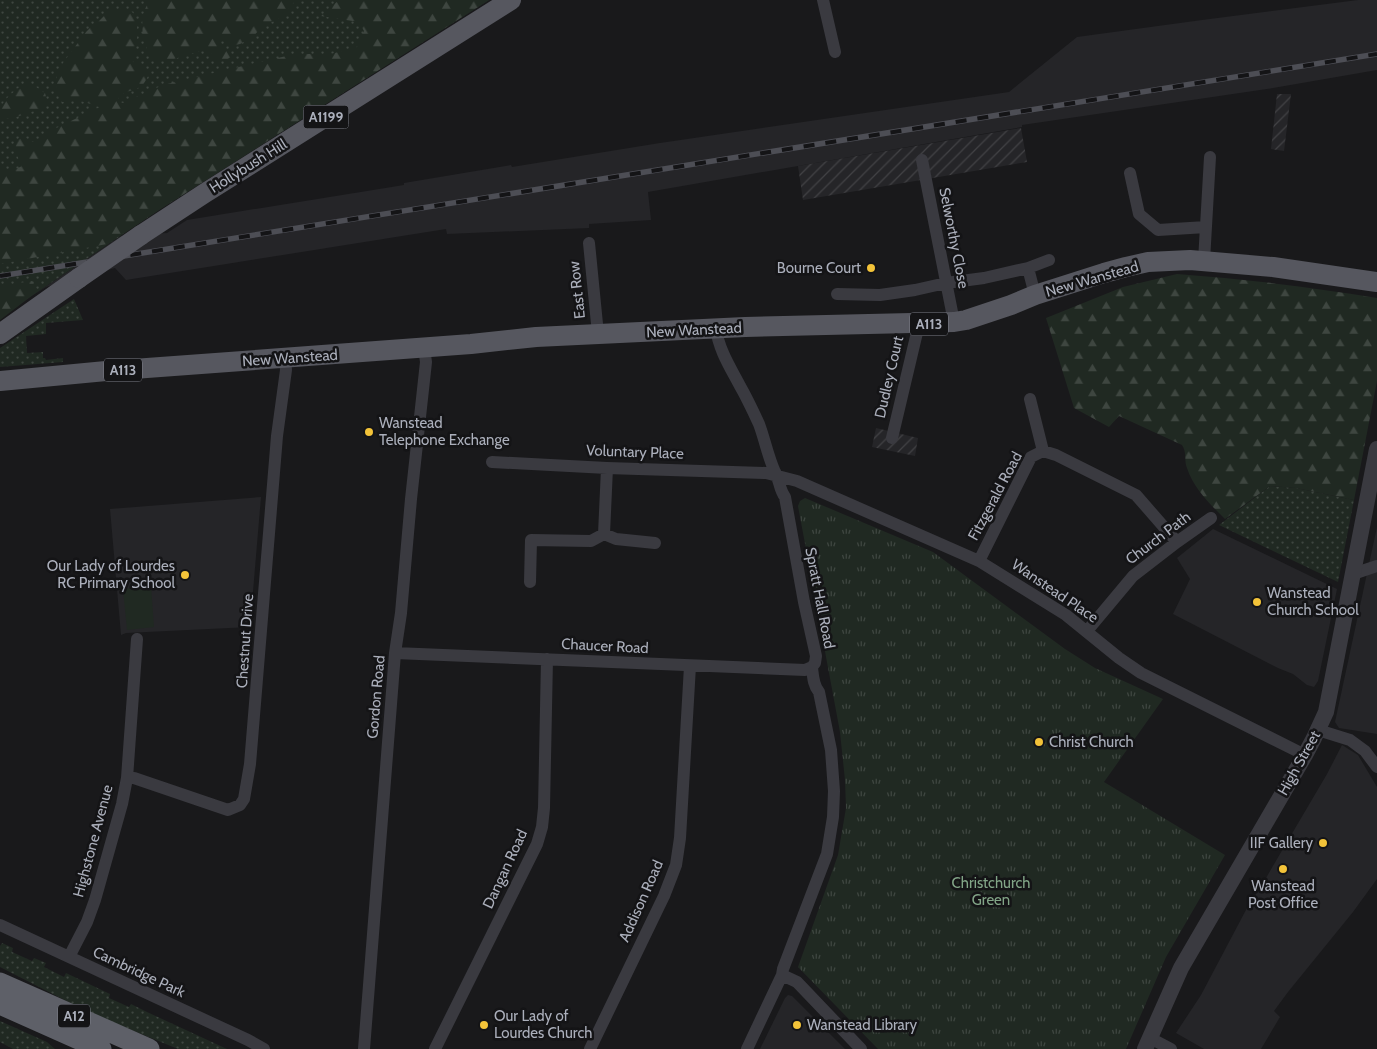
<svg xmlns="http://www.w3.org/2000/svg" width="1377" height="1049" font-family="Cabin,sans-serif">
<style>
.built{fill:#252528}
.industrial{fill:url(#industrial-furrows)}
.grass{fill:url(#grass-dots)}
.forest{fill:url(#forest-firs)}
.park{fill:url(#park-tufts)}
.pitch{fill:#202922}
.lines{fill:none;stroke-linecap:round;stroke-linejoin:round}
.minor{stroke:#3a3a40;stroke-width:12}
.tertiary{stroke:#3a3a40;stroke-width:16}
.primary{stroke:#56575f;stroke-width:20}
.trunk{stroke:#5e6068;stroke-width:21}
.rail-casing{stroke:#4d4e55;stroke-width:5.5}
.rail{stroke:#141416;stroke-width:4;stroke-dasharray:11;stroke-linecap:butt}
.primary-bridge{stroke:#56575f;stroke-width:20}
.poi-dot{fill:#f3c339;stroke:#141416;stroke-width:2}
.labels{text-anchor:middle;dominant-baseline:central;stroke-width:5;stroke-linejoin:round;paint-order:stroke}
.shield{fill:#141416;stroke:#7e808a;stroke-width:1}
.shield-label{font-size:14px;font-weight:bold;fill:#abafbb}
.street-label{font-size:15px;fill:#abafbb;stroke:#141416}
.poi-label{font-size:15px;fill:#abafbb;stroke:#141416;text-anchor:start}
.park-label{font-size:15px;fill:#82a587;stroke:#141416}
</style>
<defs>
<pattern id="industrial-furrows" width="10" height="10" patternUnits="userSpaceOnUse" patternTransform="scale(1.25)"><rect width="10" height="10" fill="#252528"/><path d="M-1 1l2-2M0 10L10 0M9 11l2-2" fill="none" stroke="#424245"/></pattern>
<pattern id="grass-dots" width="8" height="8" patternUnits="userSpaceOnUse" patternTransform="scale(1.25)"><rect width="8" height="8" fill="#202922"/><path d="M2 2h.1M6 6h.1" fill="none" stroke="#3e4640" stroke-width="1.8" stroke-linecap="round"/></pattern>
<pattern id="forest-firs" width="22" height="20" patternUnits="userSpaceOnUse" patternTransform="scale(1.25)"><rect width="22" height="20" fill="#202922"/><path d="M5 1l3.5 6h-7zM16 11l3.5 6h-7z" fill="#3e4640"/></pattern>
<pattern id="park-tufts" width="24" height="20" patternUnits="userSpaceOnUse" patternTransform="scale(1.25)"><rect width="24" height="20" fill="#202922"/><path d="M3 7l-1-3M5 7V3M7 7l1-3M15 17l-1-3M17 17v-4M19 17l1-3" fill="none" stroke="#3e4640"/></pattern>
</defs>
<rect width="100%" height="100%" fill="#19191b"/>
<path class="built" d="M1358,0h19v70l-104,18 -251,37v2l-374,65 3,28 -62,4v4l-142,6 -1,-5 -320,51 -11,-12 -69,19 -16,10 91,-61 46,-3 20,-13 217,-35v-2l107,-18 1,2 148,-24 349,-51 68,-55 125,-17z
M261,497l-11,130 -124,6 -5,2 -11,-126z
M1377,527v207l-38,-6 -4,-6z
M1213,529l124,60 -19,92 -4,6 -7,-2 -14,-11 -15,-6 -105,-54 17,-35 -13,-21z
M1342,745l16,10 19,32v92l-24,33 -65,80 -14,19 6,6 -19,32h-57l-28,-16 25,-38 46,-87 16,-25 64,-109z
M788,995l4,1 53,53h-85l25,-51z"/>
<path class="industrial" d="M1277,94h14l-7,57 -13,-2z
M1021,128l6,34 -224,38 -5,-34z
M876,428l42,10 -3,18 -43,-9z"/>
<path class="grass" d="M0,0h489l-327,208 -132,89 -30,18z
M74,299l9,21 -37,3v11l-20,2 1,17 16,-1v6h2l1,2 17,-2v4l-63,5v-19z
M1270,486l26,2 58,12 -16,82 -119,-57z
M2,943l11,5 -1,4 20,9 2,-3 12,5 -2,4 20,10 2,-4 44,21 -1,4 20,9 2,-3 16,8 80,37h-49l-88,-36 -90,-46v-21z
M0,1021l47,21 8,7h-42l-13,-7z"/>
<path class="forest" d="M150,0h146l-14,17 -21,10 -7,9 -14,8 -10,2 -8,-6h-3v4l12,10v3l-8,4 -6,-1 -5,-6 -6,-4c-18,3 -35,13 -53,11 -11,-18 -16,-43 -3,-61z
M339,0h150l-327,208 -55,36 -107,20v-94h14l8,-4c-5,-11 -10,-17 -3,-28h7l7,4 8,-3 7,-7 52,-25 -22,-7 -15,2 -3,-1 -4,-12 1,-18 29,-39 7,-7 5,-3 10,-10 16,-4c3,2 6,3 8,4 8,7 5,32 3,41l-5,4c4,9 14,8 18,19 -9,21 -23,9 -31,25l6,2 40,-18 80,-19 52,-12h36l26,-7 7,-16 -5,-9 -38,-6z
M28,84l8,3 9,6 2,8 -5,7 -28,10 -10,1 -4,-2v-10l8,-10 10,-9z
M1177,274c67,5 134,13 200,24v83l-23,119 -58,-12 -26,-2 -45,33c-15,-15 -31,-30 -38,-51 -3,-7 0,-16 -5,-23l-63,-29 -10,11 -35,-19 -28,-90 77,-31z
M32,281l6,10 -38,29v-34z"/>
<path class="park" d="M805,498l128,54 132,97 30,19 68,31 -59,83 121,73 -59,102 -40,92h-248l-80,-82 40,-112 8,-47 -1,-28 -5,-48 -42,-226 2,-5z"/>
<path class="pitch" d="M151,586l3,41 -27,3 -4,-41z"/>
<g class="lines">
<path class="minor" d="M823,0l12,52
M922,160l32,162
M1130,173l9,41 19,16 48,-3
M589,243l9,91
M1204,261l6,-104
M1028,268l7,27
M837,294l43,1 35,-5 31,-7 38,-5 44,-10 21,-8
M716,329c3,21 14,38 24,57 7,12 13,25 19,38 6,16 9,33 16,48 5,9 4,17 10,25l19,105 12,54 -1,7 -3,4c1,9 1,18 7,25l12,58 3,41 -1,26 -6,37 -44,115 -1,6 -35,74
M1030,399l13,52
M892,438l27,-114
M492,462l115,6 159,5 31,8 182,80 87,54 53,43 22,15 164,82
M604,534l12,5 39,4
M979,561l52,-104 12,-6 13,4 80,40 41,47
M1353,574l24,-8
M530,582l1,-42 60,1 13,-7 3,-66
M1087,631l46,-55 44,-34 34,-24
M395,653l410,17 7,-3
M1318,730l32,10 15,11 12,16
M127,778h7l94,32 12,-5 4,-6 6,-35 27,-328 9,-66 -1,-11
M0,925l248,115 16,9
M69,957l18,-35 8,-22 27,-96 5,-26 10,-139
M782,975l15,7 64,67
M1150,1038l21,11
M364,1049l31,-396 6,-40 10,-114 15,-137 -2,-14
M435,1049l102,-205 5,-17 2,-19 3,-149
M590,1049l74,-153 12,-31 4,-27 10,-172"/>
<path class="tertiary" d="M1145,1049l36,-81 124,-213 9,-17 12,-26 51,-263"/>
<path class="primary" d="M141,235l64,-42 306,-193
M0,334l79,-56
M0,381l106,-10 365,-27 65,-7 209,-10 209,-5 12,-2 45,-15 24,-10 69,-22 22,-6 22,-5 42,-2 83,7 104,15"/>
<path class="trunk" d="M0,983l149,66
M0,1004l101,45"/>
<g class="rail-casing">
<path id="rail" d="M0,276l1377,-222"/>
</g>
<use href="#rail" class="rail"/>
<path class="primary-bridge" d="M79,278l62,-43"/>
</g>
<g class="poi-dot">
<circle cx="871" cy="268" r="5"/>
<circle cx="369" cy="432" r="5"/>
<circle cx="185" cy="575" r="5"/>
<circle cx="1257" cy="602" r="5"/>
<circle cx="1039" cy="742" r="5"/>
<circle cx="1323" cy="843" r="5"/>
<circle cx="1283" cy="869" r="5"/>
<circle cx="484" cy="1025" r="5"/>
<circle cx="797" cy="1025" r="5"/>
</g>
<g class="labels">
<g class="shield">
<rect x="303.5" y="105.5" width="45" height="23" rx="4"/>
<rect x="910" y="312.5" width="38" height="23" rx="4"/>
<rect x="104" y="358.5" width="38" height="23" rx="4"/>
<rect x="58" y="1004.5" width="32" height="23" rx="4"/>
</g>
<g class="shield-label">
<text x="326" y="117">A1199</text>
<text x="929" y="324">A113</text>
<text x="123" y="370">A113</text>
<text x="74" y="1016">A12</text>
</g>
<g class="street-label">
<text transform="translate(248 166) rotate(-32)">Hollybush Hill</text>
<text transform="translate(954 238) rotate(79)">Selworthy Close</text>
<text transform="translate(1092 279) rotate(-16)">New Wanstead</text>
<text transform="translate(577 290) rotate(-96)">East Row</text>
<text transform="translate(694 330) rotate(-3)">New Wanstead</text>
<text transform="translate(290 358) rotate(-4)">New Wanstead</text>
<text transform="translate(889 377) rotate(-77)">Dudley Court</text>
<text transform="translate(635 452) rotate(2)">Voluntary Place</text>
<text transform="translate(995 496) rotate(-62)">Fitzgerald Road</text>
<text transform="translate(1158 538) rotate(-37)">Church Path</text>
<text transform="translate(1055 591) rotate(34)">Wanstead Place</text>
<text transform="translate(820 598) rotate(79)">Spratt Hall Road</text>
<text transform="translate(245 641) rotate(-86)">Chestnut Drive</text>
<text transform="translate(605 646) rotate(3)">Chaucer Road</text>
<text transform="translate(376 697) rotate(-85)">Gordon Road</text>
<text transform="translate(1299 763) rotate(-61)">High Street</text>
<text transform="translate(93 841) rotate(-75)">Highstone Avenue</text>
<text transform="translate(505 869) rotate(-65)">Dangan Road</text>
<text transform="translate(641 901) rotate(-66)">Addison Road</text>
<text transform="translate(139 972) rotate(25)">Cambridge Park</text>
</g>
<g class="poi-label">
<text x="861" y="268" text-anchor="end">Bourne Court</text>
<text x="379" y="423">Wanstead<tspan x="379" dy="17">Telephone Exchange</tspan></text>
<text x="175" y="566" text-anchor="end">Our Lady of Lourdes<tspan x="175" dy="17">RC Primary School</tspan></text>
<text x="1267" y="593">Wanstead<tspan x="1267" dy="17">Church School</tspan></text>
<text x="1049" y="742">Christ Church</text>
<text x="1313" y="843" text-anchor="end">IIF Gallery</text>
<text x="1283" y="886" text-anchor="middle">Wanstead<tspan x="1283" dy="17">Post Office</tspan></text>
<text x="494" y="1016">Our Lady of<tspan x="494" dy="17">Lourdes Church</tspan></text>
<text x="807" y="1025">Wanstead Library</text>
</g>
<g class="park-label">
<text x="991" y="883">Christchurch<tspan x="991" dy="17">Green</tspan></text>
</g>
</g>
</svg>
